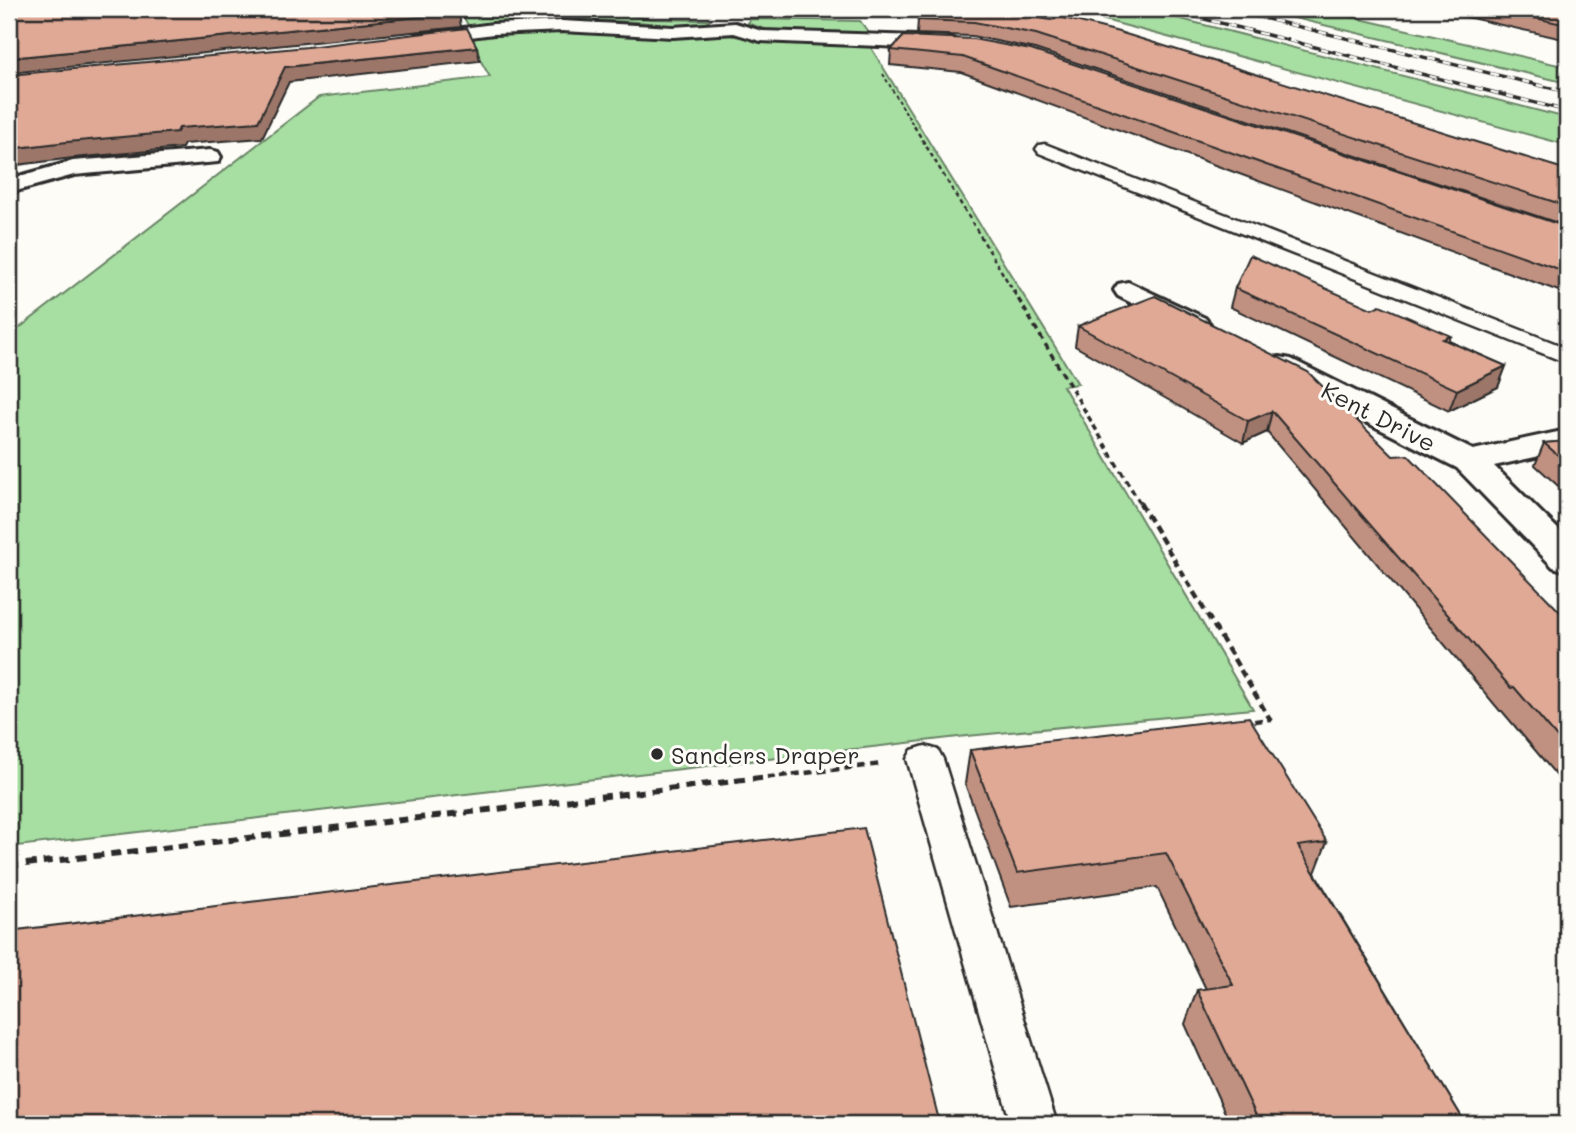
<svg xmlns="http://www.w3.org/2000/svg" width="1576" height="1133" font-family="Mali,sans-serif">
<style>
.green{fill:#a7dea2;stroke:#698466;stroke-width:2}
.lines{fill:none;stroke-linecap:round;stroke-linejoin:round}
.service-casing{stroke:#2b2b2b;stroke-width:5}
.minor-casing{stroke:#2b2b2b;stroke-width:6}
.path-far4{stroke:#2b2b2b;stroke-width:2;stroke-dasharray:3.5 2.5;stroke-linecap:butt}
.path-far3{stroke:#2b2b2b;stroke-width:2.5;stroke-dasharray:4.5 3.5;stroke-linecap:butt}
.path-far2{stroke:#2b2b2b;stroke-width:3.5;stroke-dasharray:6 4.5;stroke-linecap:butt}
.path-far1{stroke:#2b2b2b;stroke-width:4.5;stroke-dasharray:8 5;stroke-linecap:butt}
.path{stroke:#2b2b2b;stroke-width:6;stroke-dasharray:10 7;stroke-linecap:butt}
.service{fill:#fdfcf7;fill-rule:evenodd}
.minor{fill:#fdfcf7;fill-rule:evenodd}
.rail-casing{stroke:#2b2b2b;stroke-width:3.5}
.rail{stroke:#fdfcf7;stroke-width:2.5;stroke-dasharray:8;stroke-linecap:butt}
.wall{fill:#c09181;stroke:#2b2b2b;stroke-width:2}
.shaded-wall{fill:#9c7669;stroke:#2b2b2b;stroke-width:2}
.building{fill:#dfa996;stroke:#2b2b2b;stroke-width:2}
.poi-dot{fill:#2b2b2b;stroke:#fdfcf7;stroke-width:2.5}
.labels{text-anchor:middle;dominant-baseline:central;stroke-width:6;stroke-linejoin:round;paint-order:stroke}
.street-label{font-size:24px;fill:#2b2b2b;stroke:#fdfcf7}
.poi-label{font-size:24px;fill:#2b2b2b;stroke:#fdfcf7;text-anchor:start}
</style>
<rect width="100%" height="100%" fill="#fdfcf7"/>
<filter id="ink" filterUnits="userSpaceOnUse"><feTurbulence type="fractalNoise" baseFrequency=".0143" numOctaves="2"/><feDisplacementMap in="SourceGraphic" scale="14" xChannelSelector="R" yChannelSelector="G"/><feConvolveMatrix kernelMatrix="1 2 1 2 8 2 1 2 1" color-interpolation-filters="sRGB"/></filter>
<g filter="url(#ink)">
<path class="green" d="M1064,9h78l425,109v27z
M1257,9h60l250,58v16z
M621,14l31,5 58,1c-13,12 -36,5 -52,4 -63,-7 -126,-3 -189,3l-6,-11c52,2 107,8 158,-2z
M751,19l109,2 9,12h-90l-27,-8 -4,-2z
M602,31l89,6 38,-2 48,8 93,3 208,338 -15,2 190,323 -286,27 -958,111v-511l310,-239 171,-20 -22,-38 64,-7z"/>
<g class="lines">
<g class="service-casing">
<path id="service" d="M1045,144l522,204v15l-528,-210 -3,-4 3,-4z
M925,746l13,4 5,9 114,365h-46l-104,-365 5,-9z"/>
</g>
<g class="minor-casing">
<path id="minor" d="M562,21l111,6 62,-4 27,8 188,6 9,6 -9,6 -190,-8 -26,-8 -61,4 -111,-6 -69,3 -75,10 -9,-5 9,-5 75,-10z
M210,150l8,2 3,5 -3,5 -144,13 -65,18v-14l64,-18z
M1128,282l77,36 5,6 -5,6 -10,3 -10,-3 -67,-34 -4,-6 4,-6z
M1280,357l11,2 182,91 94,-20v20l-73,16 73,72v33l-14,-4 -96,-99 -188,-95 -4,-7 4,-7z"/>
</g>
<path class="path-far4" d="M883,74l32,54"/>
<path class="path-far3" d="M914,126l100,166"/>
<path class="path-far2" d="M1013,290l128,215"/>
<path class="path-far1" d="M1140,503l130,216 -22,3
M754,779l128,-15"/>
<path class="path" d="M9,866l760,-89"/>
<use href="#service" class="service"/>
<use href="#minor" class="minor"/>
<g class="rail-casing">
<path id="rail" d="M1165,9l402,102
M1226,9l341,83"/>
</g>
<use href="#rail" class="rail"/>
</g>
<path class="wall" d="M1432,9h128l7,1v30z
M1011,13l556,157v56l-532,-177 -63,-13 -55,-2 1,-14z
M904,36l663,191v67l-606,-222 -71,-7 1,-15z
M1235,288l137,21 79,27 -2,5 57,25 -8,21 -49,24 -219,-104z
M1078,326l315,130 174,163v169l-65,-77h-2l-233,-279 -24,11 -168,-97z
M1567,441v53l-32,-29 9,-22z
M970,750l357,92 -12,31 151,251h-236l-45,-100 12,-34 9,-1 -49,-102 -146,20 -46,-123z"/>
<path class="shaded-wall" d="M459,13l2,14 -452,46v-15z
M477,47l3,14 -191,21 -27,56 -78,6 -2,4 -109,10 -64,8v-17l276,-82z
M1506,366l-8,21 -49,24 8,-21z
M1272,411l-5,21 -24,11 5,-22z"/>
<path class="building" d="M9,9h448l2,4 -450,45z
M928,9h71l12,4 40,7 9,-3 59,15 448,138v36l-531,-172 -62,-12 -56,-2z
M1495,9h65l7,1v15z
M467,28l10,19 -192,20 -27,55 -79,6 -2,4 -110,10 -58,7v-74l298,-28z
M904,36l69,3 58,11 536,177v45l-604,-215 -72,-7z
M1250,255l122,54 8,-4 71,31 -8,3 63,27 -49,24 -222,-102z
M1155,296l153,76 85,84 15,-1 159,164v130l-53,-62 -3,1 -239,-277 -24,10 -170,-95z
M1567,441v22l-23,-20z
M1249,717l78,125 -29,4 168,278h-206l-63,-134 36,-5 -67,-132 -149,20 -47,-123z
M864,828l76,296h-931v-193z"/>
</g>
<circle class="poi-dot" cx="657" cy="754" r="7"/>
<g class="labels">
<g class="street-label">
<text transform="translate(1379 416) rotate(27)">Kent Drive</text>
</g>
<g class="poi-label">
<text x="671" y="754">Sanders Draper</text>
</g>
</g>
<rect width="1576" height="1133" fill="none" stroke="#fdfcf7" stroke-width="35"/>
<rect x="18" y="18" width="1541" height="1098" fill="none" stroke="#2b2b2b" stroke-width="2.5" filter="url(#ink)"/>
</svg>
